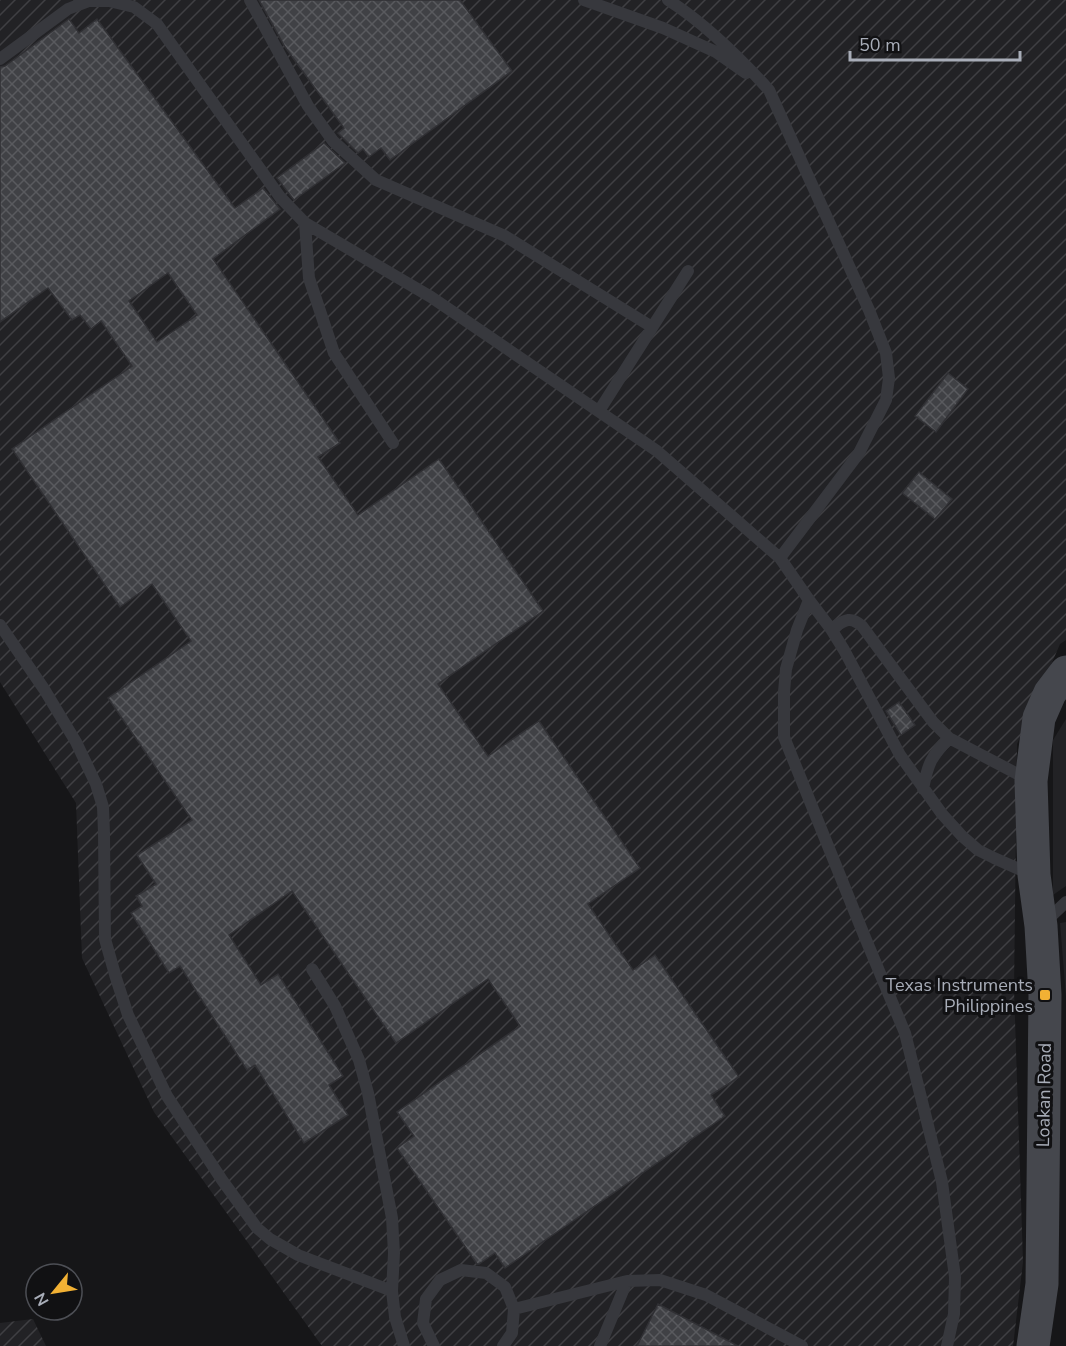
<svg xmlns="http://www.w3.org/2000/svg" width="1066" height="1346" font-family="'Nunito Sans',sans-serif">
<style>
.built{fill:#222225}
.industrial{fill:url(#industrial-furrows)}
.building{fill:url(#building-cross-hatch);stroke:#303034;stroke-width:1.5;fill-rule:evenodd}
.lines{fill:none;stroke-linecap:round;stroke-linejoin:round}
.lane{stroke:#37383d;stroke-width:12}
.secondary{stroke:#45474d;stroke-width:33}
.poi-dot{fill:#f2b134;stroke:#111113;stroke-width:2}
.labels{text-anchor:middle;dominant-baseline:central;stroke-width:6;stroke-linejoin:round;paint-order:stroke}
.poi-label{font-size:18px;fill:#a8adb8;stroke:#111113;text-anchor:end}
.street-label{font-size:18px;fill:#a8adb8;stroke:#111113}
</style>
<defs>
<pattern id="industrial-furrows" width="10" height="10" patternUnits="userSpaceOnUse" patternTransform="scale(1.5)"><rect width="10" height="10" fill="#222225"/><path d="M-1 1l2-2M0 10L10 0M9 11l2-2" fill="none" stroke="#3f3f43"/></pattern>
<pattern id="building-cross-hatch" width="8" height="8" patternUnits="userSpaceOnUse" patternTransform="scale(1.5)"><rect width="8" height="8" fill="#404145"/><path d="M0 0l8 8M0 8l8-8" fill="none" stroke="#595a5e"/></pattern>
</defs>
<rect width="100%" height="100%" fill="#161618"/>
<path class="built" d="M1066,719v167l-13,9v-155z
M1066,922v75l-6,-74z"/>
<path class="industrial" d="M0,0h1066v640l-6,4 -43,100 -3,245 9,273 -10,84h-691l-168,-234 -72,-154 -6,-155 -76,-121z
M33,1319l13,27h-46v-23z"/>
<path class="building" d="M259,0h201l52,71 -122,89 -9,-12 -12,9 -6,-8 -5,4 -20,-20 6,-5 -59,-81z
M69,19l10,14 18,-14 138,189 28,-20 17,21 -67,50 127,184 -22,14 40,58 81,-56 104,152 -105,73 50,72 51,-35 101,147 -52,36 45,66 22,-15 84,122 -28,18 14,21 -220,152 -10,-15 -16,11h-2l-80,-116 17,-12 -17,-24 123,-86 -32,-47 -92,64 -104,-152 -63,44 32,50 17,-11 65,102 -14,9 19,30 -44,28 -49,-78 -8,5 -67,-104 -11,7 -38,-60 11,-7 -6,-10 20,-12 -19,-29 55,-35 -84,-122 83,-57 -39,-57 -32,23 -108,-158 120,-83 -31,-45 -10,8 -11,-14 -8,5 -24,-32 -48,34v-255l5,-1zM168,273l29,42 -40,27 -28,-41z
M324,143l21,20 -51,37 -17,-22z
M948,373l20,16 -32,43 -21,-16z
M919,472l33,27 -17,20 -33,-26z
M899,702l16,23 -14,10 -15,-24z
M658,1304l80,42h-101z"/>
<g class="lines">
<path class="lane" d="M250,0l58,106 25,35 43,39 129,56 147,91
M584,0l79,28 53,24 30,21
M668,0c38,24 71,57 101,90l100,220 17,43 3,25 -3,22 -27,53 -79,105
M0,59l68,-50 21,-8h20l25,6 23,17 123,173 25,26 126,74 226,154 123,107 29,42 22,29 13,21 56,105 42,59 20,22 16,14 16,8 36,16
M305,223l4,55 25,75 59,90
M599,411l89,-140
M809,600l-12,30 -11,39 -2,23v45l80,198 41,98 37,149 13,95 -1,37 -7,32
M0,625l44,64 32,53 20,42 7,23 1,26 1,106 11,39 12,37 39,81 55,84 35,48 13,11 28,16 94,36
M831,629c13,-8 18,-14 31,-3l71,96 16,16 80,42
M923,789c5,-26 8,-32 26,-51
M1045,922l21,-20
M312,969l23,37 24,54 9,33 24,125 2,35 -2,38 3,26 9,29
M514,1309l113,-28 33,-1 46,15 96,51
M434,1346l-11,-23 3,-24 14,-19 21,-10 25,3 19,14 9,22 -2,24 -9,13
M600,1346l27,-65"/>
<path class="secondary" d="M1033,1346l9,-62 3,-289 -4,-69 -7,-51 -3,-94 8,-63 11,-25 16,-21"/>
</g>
<rect class="poi-dot" x="1039" y="989" width="12" height="12" rx="3"/>
<g class="labels">
<g class="poi-label">
<text x="1033" y="985">Texas Instruments<tspan x="1033" dy="21">Philippines</tspan></text>
</g>
<g class="street-label">
<text transform="translate(1044 1095) rotate(-89)">Loakan Road</text>
</g>
</g>
<g transform="translate(54 1292) rotate(240)"><circle r="28" fill="#111113" stroke="#4d4f55" stroke-width="1.5"/>
<path d="M0-4.5L10 22L0 15L-10 22Z" fill="#f2b134"/>
<text y="-9" font-size="16" font-weight="bold" text-anchor="middle" fill="#a8adb8">N</text>
</g>
<path d="M850 51v9h170v-9" fill="none" stroke="#a8adb8" stroke-width="3"/>
<text x="859" y="51" font-size="18" fill="#a8adb8" stroke="#111113" stroke-width="4.5" paint-order="stroke">50 m</text>
</svg>
